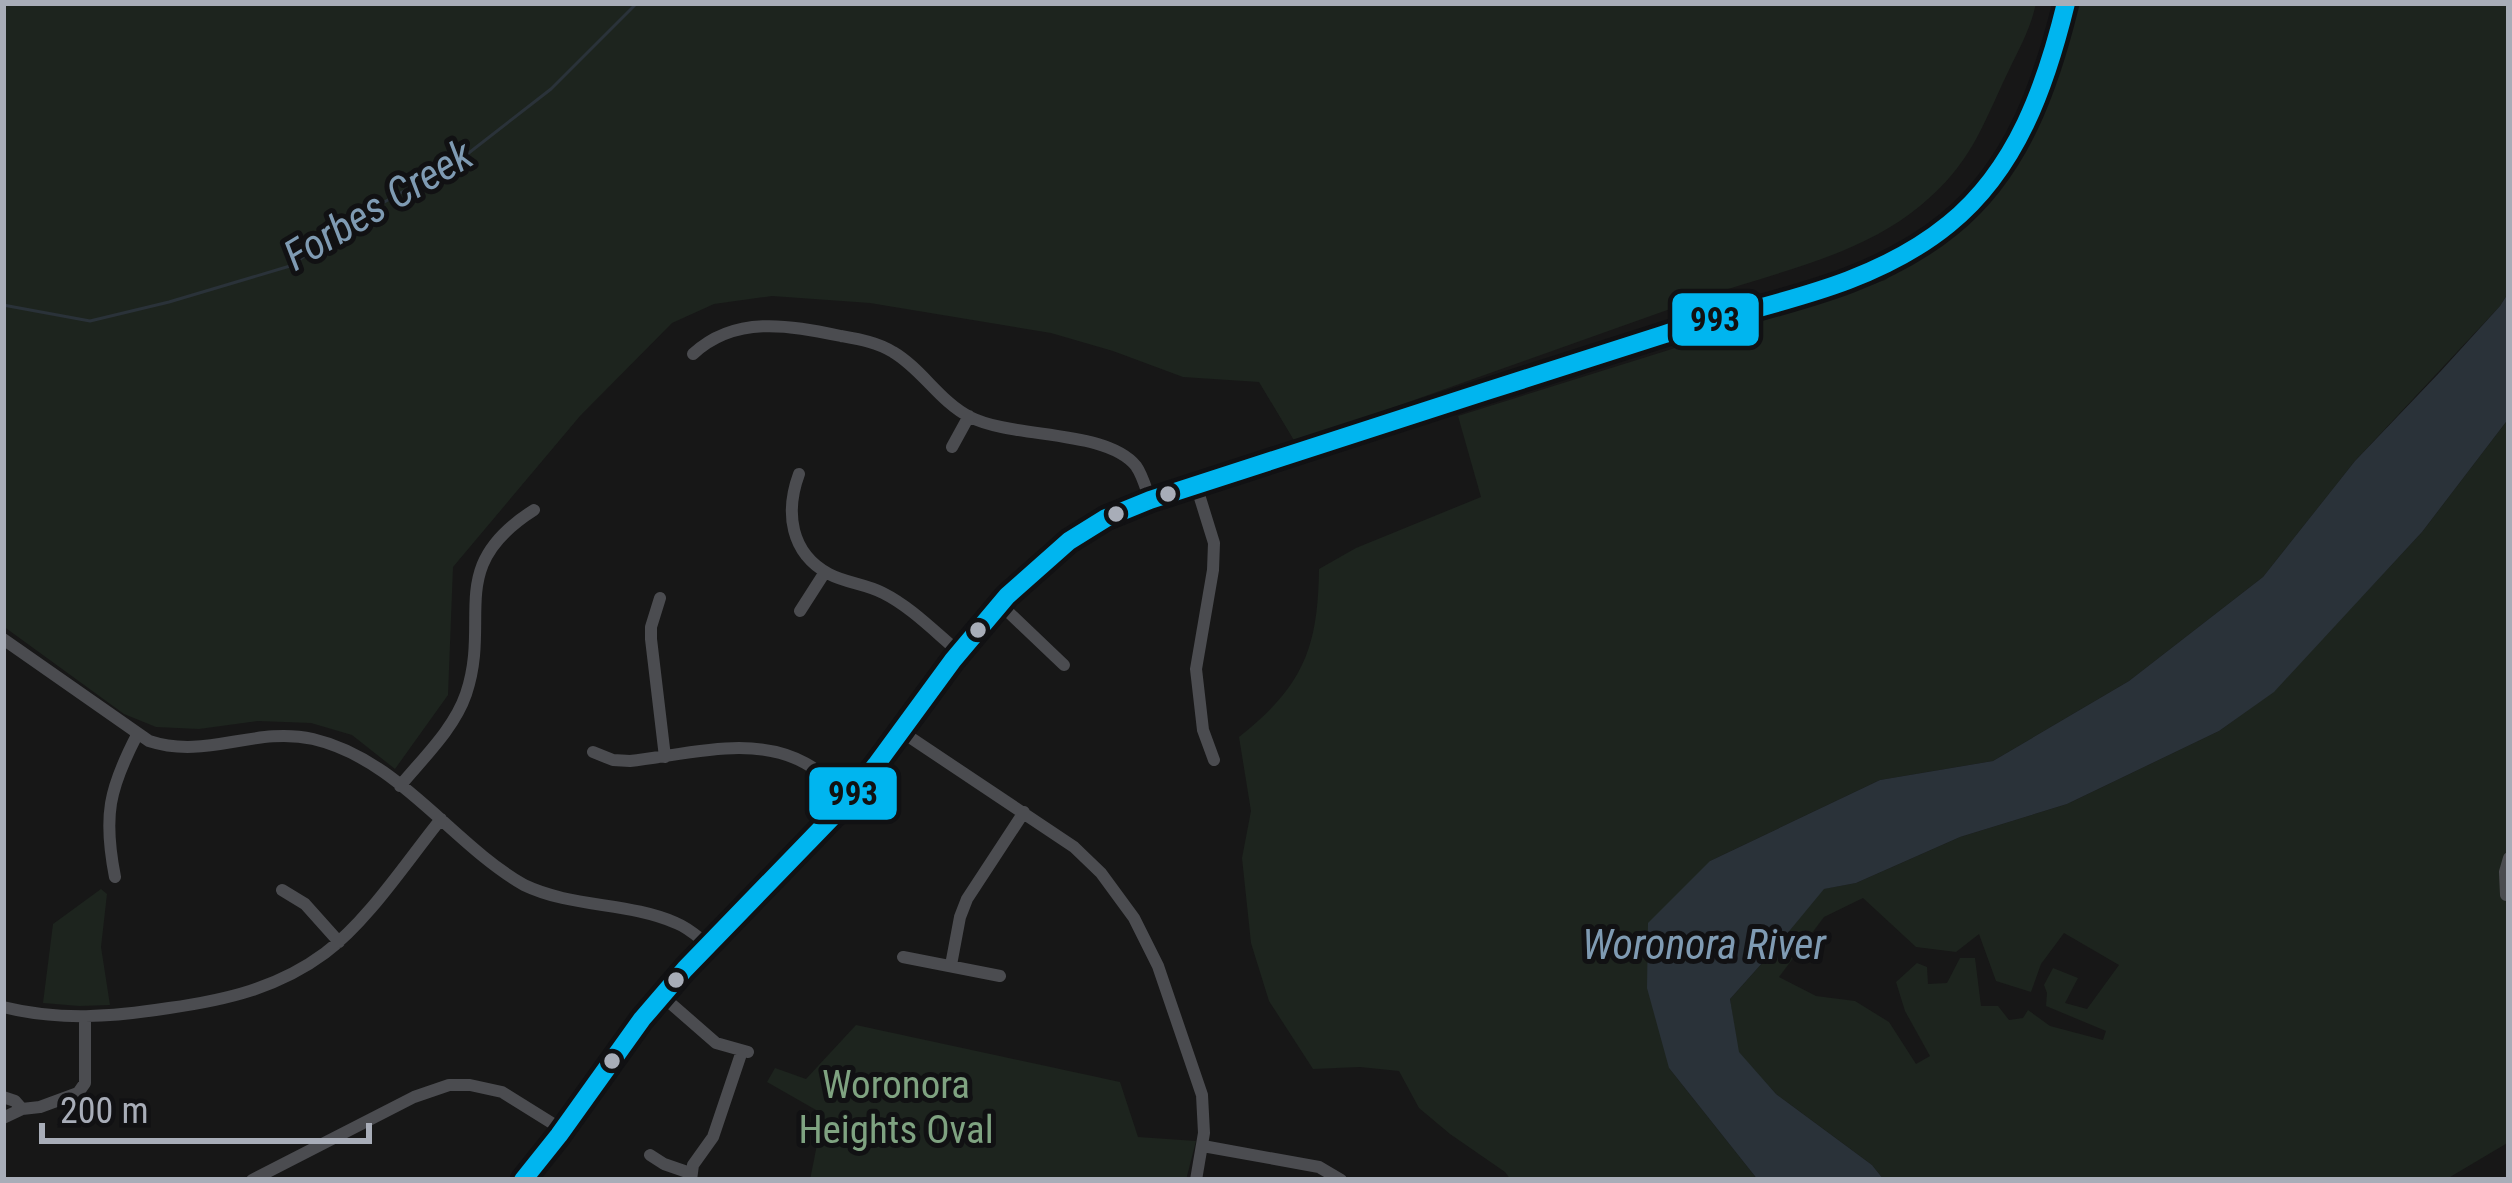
<svg xmlns="http://www.w3.org/2000/svg" width="2512" height="1183" font-family="'Roboto Condensed',sans-serif">
<style>
.green{fill:#1d241e;fill-rule:evenodd}
.water{fill:#2a3239}
.lines{fill:none;stroke-linecap:round;stroke-linejoin:round}
.stream{stroke:#2a3239;stroke-width:3}
.minor{stroke:#4b4c50;stroke-width:12}
.tertiary{stroke:#4b4c50;stroke-width:16}
.bus-1-casing{stroke:#111113;stroke-width:27}
.bus-1{stroke:#00b5ef;stroke-width:18}
.bus-dot{fill:#a8adb8;stroke:#111113;stroke-width:4.5}
.labels{text-anchor:middle;dominant-baseline:central;stroke-width:10;stroke-linejoin:round;paint-order:stroke}
.park-label{font-size:39px;fill:#7fa381;stroke:#111113}
.water-label{font-size:42px;font-style:italic;fill:#7f9bb3;stroke:#111113}
.line-badge{stroke:#111113;stroke-width:4.5}
.pale-badge-label{font-size:33px;text-anchor:middle;font-weight:bold;fill:#111}
</style>
<rect width="100%" height="100%" fill="#171717"/>
<path class="green" d="M3,3h2033c-5,25 -16,44 -27,67 -28,58 -37,93 -89,136 -62,51 -145,66 -219,92 -135,48 -270,96 -406,144l-36,-60 -76,-5 -70,-26 -62,-18 -181,-30 -98,-7 -58,8 -42,19 -92,93 -127,151 -5,128 -53,74 -43,-34 -41,-12 -53,-2 -59,8 -43,-2 -32,-13 -121,-88z
M2073,3h436v289l-9,14 -145,155 -92,116 -134,104 -136,80 -113,19 -170,81 -41,207 89,112h-247l-6,-8 -55,-38 -31,-26 -20,-37 -39,-4 -47,2 -44,-68 -18,-58 -9,-85 9,-47 -12,-74c64,-51 79,-88 80,-168l37,-21 125,-51 -23,-81 339,-106 88,-30 75,-55 61,-67 34,-74z
M2509,418v724l-64,38h-561l-12,-15 -96,-71 -38,-42 -8,-53 42,-47 51,-63 33,-6 104,-46 107,-33 152,-73 54,-39 149,-160zM1863,898l53,49 40,5 23,-18 17,47 35,11 10,-28 23,-31 55,32 -32,44 -22,-6 13,-25 -25,-10 -9,17 3,8 -1,13 60,25 -3,9 -53,-14 -22,-16 -5,8 -14,2 -11,-14h-17l-6,-48h-15l-13,25 -19,1 -1,-17 -10,-4 -21,19 9,29 25,45 -14,8 -27,-42 -34,-21 -39,-5 -37,-19 45,-60z
M101,889l6,5 -6,53 9,58 -31,1 -36,-3 10,-79z
M856,1025l264,57 18,55 58,4 -10,39h-376l13,-66 -56,-32 8,-14 31,11z"/>
<path class="water" d="M2509,292v126l-87,114 -148,160 -55,39 -152,73 -107,33 -104,46 -32,6 -52,63 -42,47 9,53 37,42 96,71 12,15h-126l-89,-112 -22,-80 1,-65 62,-62 170,-81 113,-19 136,-80 134,-104 92,-116 85,-89 60,-66z"/>
<g class="lines">
<path class="stream" d="M3,305l87,16 79,-19 121,-36 89,-61 82,-46 90,-70 86,-86"/>
<path class="minor" d="M693,354c42,-39 95,-29 148,-18 17,3 36,6 52,16 29,17 47,50 77,65 43,22 136,12 166,49 7,10 10,23 14,34
M952,447l17,-31
M799,474c-14,38 -9,79 30,100 17,9 37,10 54,19 28,14 52,39 76,59
M1196,485l18,58 -1,27 -17,99 7,61 11,30
M660,598l-9,29v12l14,118
M1001,605l63,60
M800,611l25,-39
M3,639l146,102c58,19 105,-15 164,-2 86,20 138,104 211,146 48,23 104,17 152,38 13,5 22,14 32,22
M902,732l172,115 27,26 33,45 24,48 44,129 2,38 -8,47
M593,752l20,8 17,1c56,-6 123,-27 175,2 17,9 31,23 45,35
M400,786c23,-28 54,-57 66,-92 26,-77 -22,-127 68,-184
M2509,858l-4,14 1,23h3
M115,877c-12,-61 -6,-88 22,-142
M282,890l23,14 34,38
M903,957l97,19
M951,965l9,-48 7,-18 57,-87
M661,995l55,48 32,9
M3,1007c57,14 109,10 166,1 57,-8 109,-20 156,-55 43,-32 82,-92 116,-134
M3,1097l12,4 7,8
M3,1118l19,-9 18,-2 38,-14 7,-10v-65
M1203,1146l116,21 22,13
M650,1155l14,9 26,9
M252,1180l162,-83 35,-12h21l32,7 61,38
M691,1180l2,-15 20,-28 29,-86"/>
<path class="tertiary" d="M523,1180c51,-57 86,-126 137,-183 66,-76 144,-142 207,-220 25,-31 46,-64 70,-96 42,-56 93,-118 155,-155 18,-11 38,-18 58,-26 173,-56 347,-113 521,-168 97,-31 196,-40 278,-108 68,-56 98,-137 117,-221"/>
<g class="bus-1-casing">
<path id="bus-1" d="M523,1180l36,-45 83,-116 43,-50 158,-163 33,-41 77,-105 54,-64 62,-55 37,-23 44,-18c171,-55 341,-111 512,-165 97,-31 205,-44 287,-111 68,-55 97,-139 117,-221"/>
</g>
<use href="#bus-1" class="bus-1"/>
</g>
<g class="bus-dot">
<circle cx="1168" cy="494" r="10"/>
<circle cx="1116" cy="514" r="10"/>
<circle cx="978" cy="630" r="10"/>
<circle cx="676" cy="980" r="10"/>
<circle cx="612" cy="1061" r="10"/>
</g>
<g class="labels">
<g class="park-label">
<text x="896" y="1085">Woronora<tspan x="896" dy="45">Heights Oval</tspan></text>
</g>
<g class="water-label">
<text transform="translate(378 205) rotate(-31)">Forbes Creek</text>
<text x="1704" y="944">Woronora River</text>
</g>
</g>
<g class="line-badge">
<rect x="1670" y="291" width="91" height="57" rx="12" fill="#00b5ef"/>
<rect x="807" y="765" width="92" height="57" rx="12" fill="#00b5ef"/>
</g>
<g class="pale-badge-label">
<text x="1715" y="331">993</text>
<text x="853" y="805">993</text>
</g>
<rect width="2512" height="1183" fill="none" stroke="#a8adb8" stroke-width="12"/>
<path d="M42 1123v18h327v-18" fill="none" stroke="#a8adb8" stroke-width="6"/>
<text x="60" y="1123" font-size="36" fill="#a8adb8" stroke="#111113" stroke-width="9" paint-order="stroke">200 m</text>
</svg>
